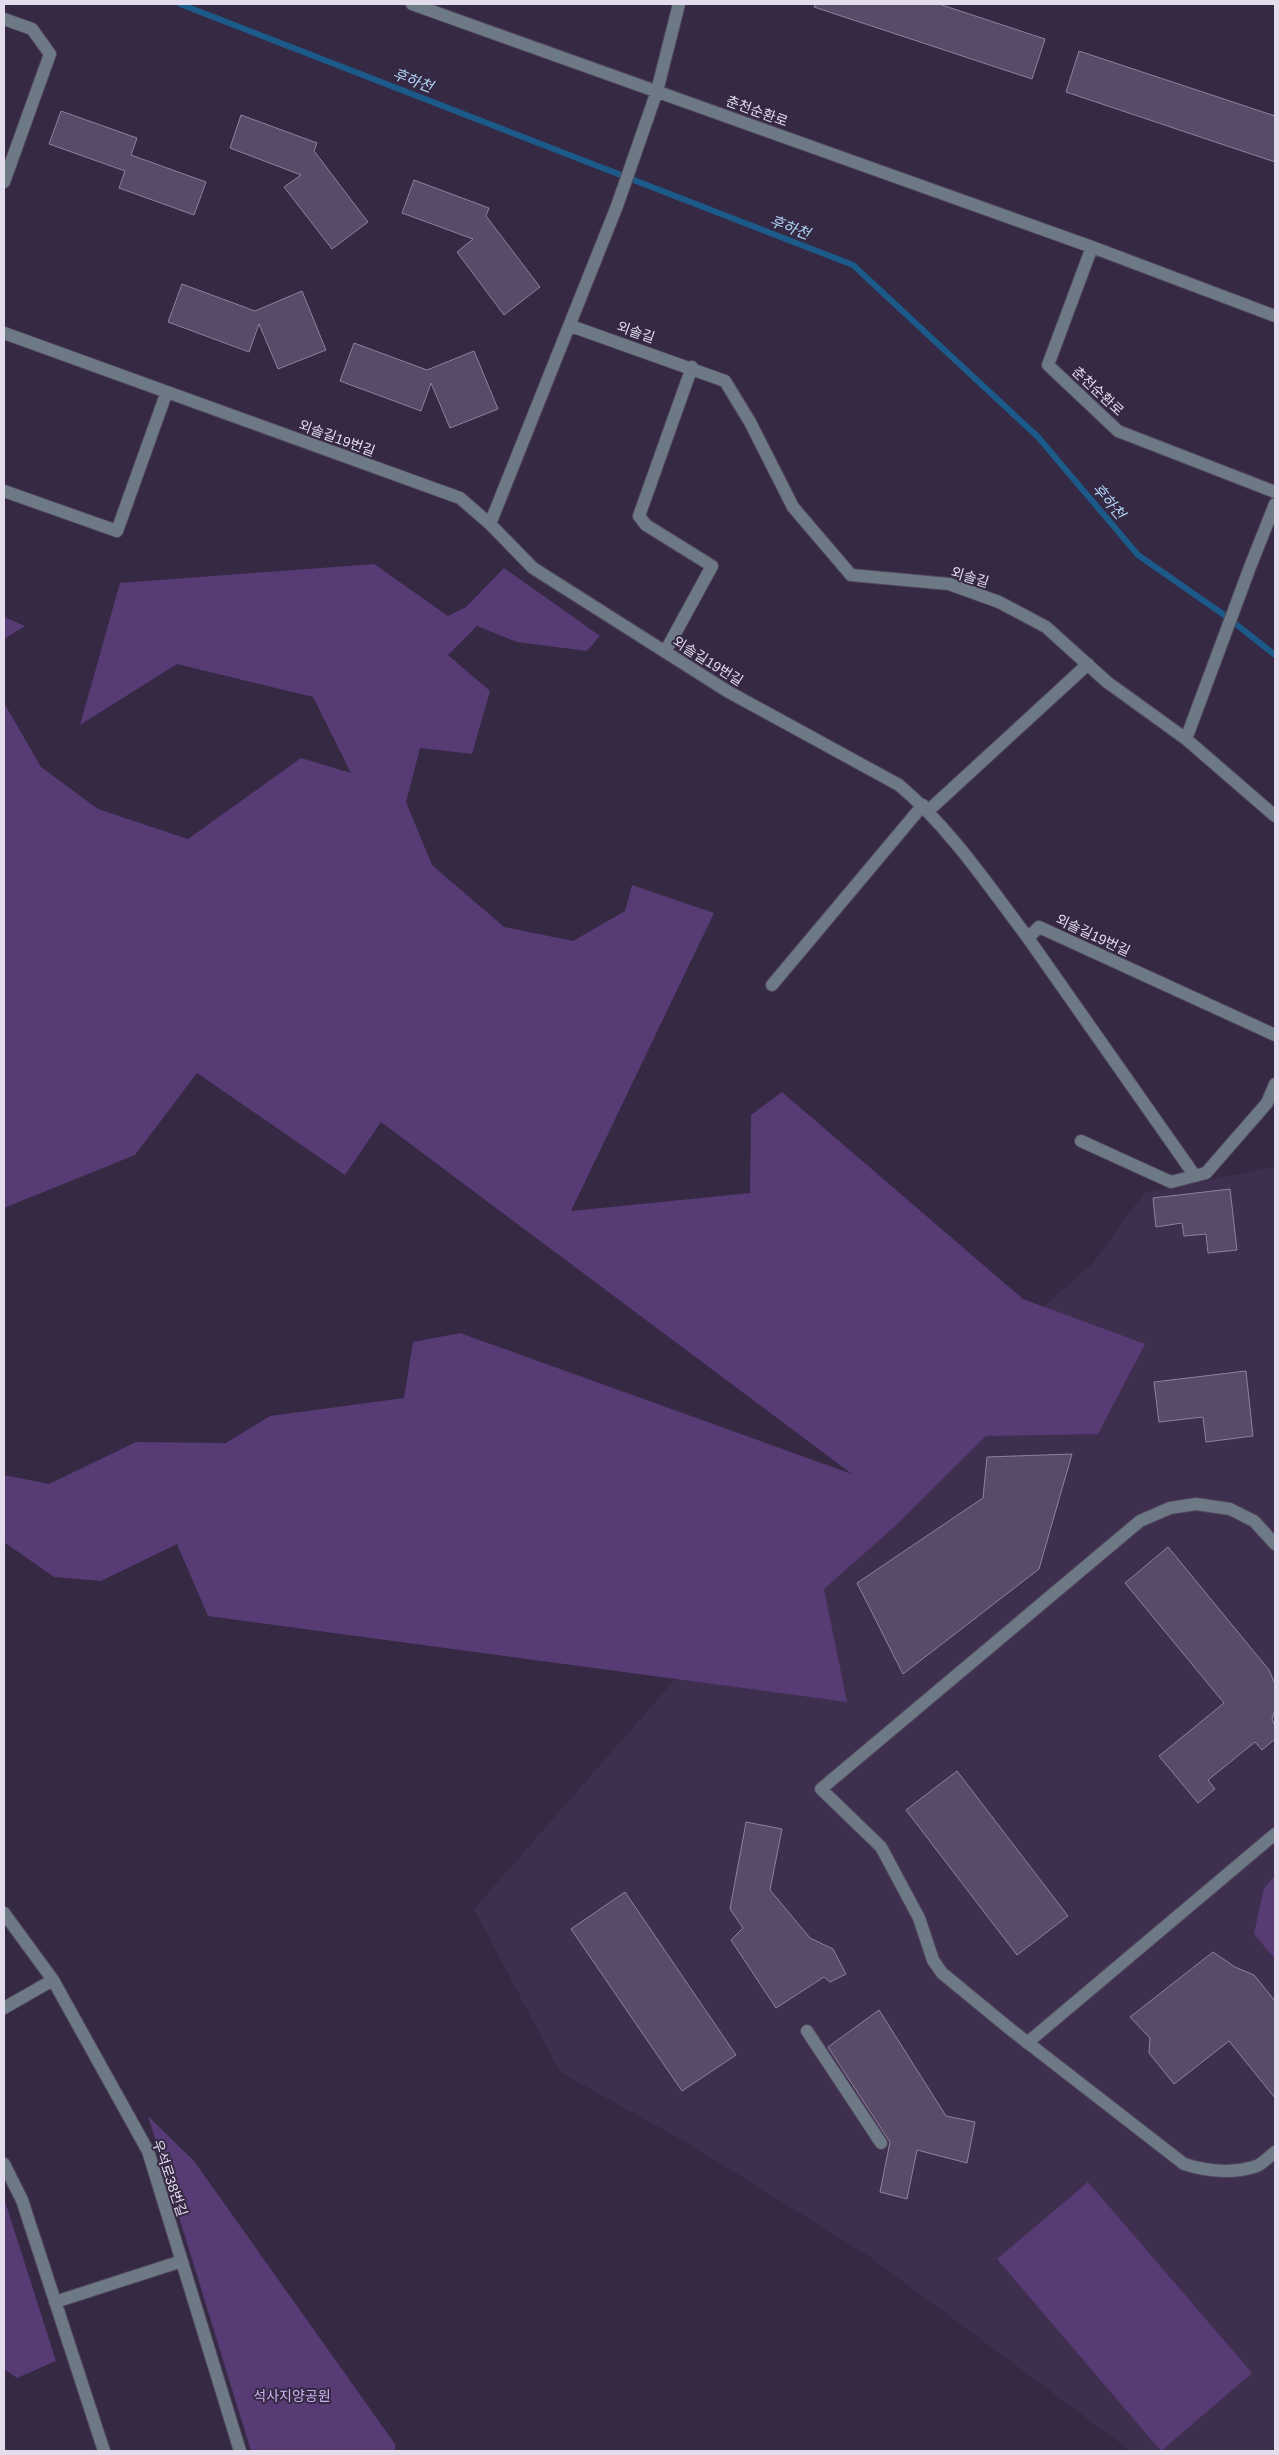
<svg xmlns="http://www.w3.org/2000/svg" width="1279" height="2455" font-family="Helvetica,'Noto Sans KR',sans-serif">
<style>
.built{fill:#3e2f4f}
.green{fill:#573b75}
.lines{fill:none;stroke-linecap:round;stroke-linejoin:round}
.stream{stroke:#1c5a8a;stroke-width:6}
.building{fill:#584b68;stroke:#8e809f}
.minor-casing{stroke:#51465e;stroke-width:14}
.minor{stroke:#6d7984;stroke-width:12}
.labels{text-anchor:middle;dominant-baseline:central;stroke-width:4;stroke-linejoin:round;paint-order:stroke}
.street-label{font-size:14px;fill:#e3dced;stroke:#352943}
.park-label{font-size:14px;fill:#cdb1f0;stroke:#352943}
.water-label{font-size:15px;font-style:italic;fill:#b1d6f8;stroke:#352943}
</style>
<rect width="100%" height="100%" fill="#352943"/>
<path class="built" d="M1275,1167v1284h-144l-261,-194 -176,-110 -134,-75 -86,-163 380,-434 239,-212 51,-70z"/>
<path class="green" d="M374,564l74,52 18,-9 38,-39 96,68 -13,15 -70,-9 -40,-16 -29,29 42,36 -18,63 -52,-6 -14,54 26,63 72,62 69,14 52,-30 7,-26 82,28 -143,298 179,-18 1,-78 31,-23 241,207 122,45 -47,90 -112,2 -93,92 -69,61 23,113 -639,-86 -31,-72 -76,37 -47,-4 -50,-35v-67l45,9 87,-42 90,1 44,-27 134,-18 9,-56 47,-9 392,141 -471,-352 -36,53 -148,-102 -62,82 -131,53v-505l37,64 57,42 90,30 113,-81 50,15 -38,-76 -136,-33 -97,61 40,-142z
M4,617l21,9 -21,13z
M1275,1876v83l-21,-25 10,-46z
M148,2116l46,45 201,283v7h-144z
M1088,2182l164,191 -91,78 -164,-192z
M4,2198l52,163 -39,17 -13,-9z"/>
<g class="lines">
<path class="stream" d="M180,4l673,261 185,172 100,118 89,62 48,38"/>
</g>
<path class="building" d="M815,4h124l106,35 -13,40 -218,-72z
M1079,51l196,65v46l-209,-70z
M61,111l76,27 -6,17 75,27 -12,33 -75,-27 6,-17 -76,-27z
M241,115l76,28 -3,8 54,71 -36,27 -48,-62 17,-12 -71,-27z
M414,180l75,28 -3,8 54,71 -36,28 -47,-63 16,-13 -71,-26z
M182,284l73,27 47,-20 24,59 -48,19 -19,-45 -10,28 -81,-30z
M354,343l73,27 47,-19 24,58 -48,19 -19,-45 -10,28 -81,-30z
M1230,1189l7,61 -29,3 -2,-19 -22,2 -2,-13 -26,4 -3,-29z
M1246,1371l7,65 -47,6 -3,-25 -44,5 -5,-40z
M1072,1454l-33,115 -136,105 -46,-91 126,-85 4,-41z
M1168,1547l101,123 6,14v26l-3,9 3,7v13l-13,11 -7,-8 -47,38 7,9 -17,14 -39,-47 65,-53 -99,-120z
M957,1771l111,145 -51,39 -111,-145z
M746,1822l36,7 -12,61 40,48 23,11 13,25 -16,8 -6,-5 -48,31 -45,-68 12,-12 -13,-19z
M625,1892l111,163 -54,36 -111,-162z
M1213,1952l22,15 19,8 21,26v97l-46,-57 -55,43 -25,-31 1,-15 -20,-21z
M879,2010l67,106 29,6 -8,41 -50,-13 -10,49 -27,-7 10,-50 -62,-95z"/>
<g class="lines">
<g class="minor-casing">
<path id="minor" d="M412,4l680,243 183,69
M4,19l28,10 18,25 -46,128
M1092,247l-44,118 70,66 157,61
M571,326l154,55 25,41 43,85 58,68 98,9 50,18 47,25 61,55 79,57 89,77
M4,333l456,165 30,26 43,44 194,123 172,94c51,43 89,100 129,153l11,-11 236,108
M4,491l113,40 49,-137
M490,524l127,-318 40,-115 22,-87
M665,652l47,-86 -66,-41 -7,-9 53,-149
M1186,739l64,-172 25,-63
M928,811l160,-147
M1028,938l167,238
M772,985l151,-180
M1081,1141l90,41 35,-9 61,-70 8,-19
M1275,1544l-21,-23 -24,-12 -34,-5 -26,4 -30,13 -319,268 60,58 38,71 14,42 9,13 68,56 174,135c22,7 49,10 73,2 6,-3 13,-10 18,-14
M4,1913l49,67 95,171 92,300
M4,2008l49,-28
M807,2031l74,112
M1027,2043l248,-209
M4,2164l18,36 82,251
M55,2302l127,-41"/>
</g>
<use href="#minor" class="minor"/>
</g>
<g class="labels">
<g class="street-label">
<text transform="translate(757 111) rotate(20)">춘천순환로</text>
<text transform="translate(636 332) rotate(19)">외솔길</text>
<text transform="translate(1098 391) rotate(43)">춘천순환로</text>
<text transform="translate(337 438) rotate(20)">외솔길19번길</text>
<text transform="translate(970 577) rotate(17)">외솔길</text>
<text transform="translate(708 661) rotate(32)">외솔길19번길</text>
<text transform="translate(1093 935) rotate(25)">외솔길19번길</text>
<text transform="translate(170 2178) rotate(71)">우석로38번길</text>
</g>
<g class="park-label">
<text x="292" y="2396">석사지양공원</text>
</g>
<g class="water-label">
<text transform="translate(413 80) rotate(21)">후하천</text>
<text transform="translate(790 227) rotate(21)">후하천</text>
<text transform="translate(1109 501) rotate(50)">후하천</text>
</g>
</g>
<rect width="1279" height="2455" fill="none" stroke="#e3dced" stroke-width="10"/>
</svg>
